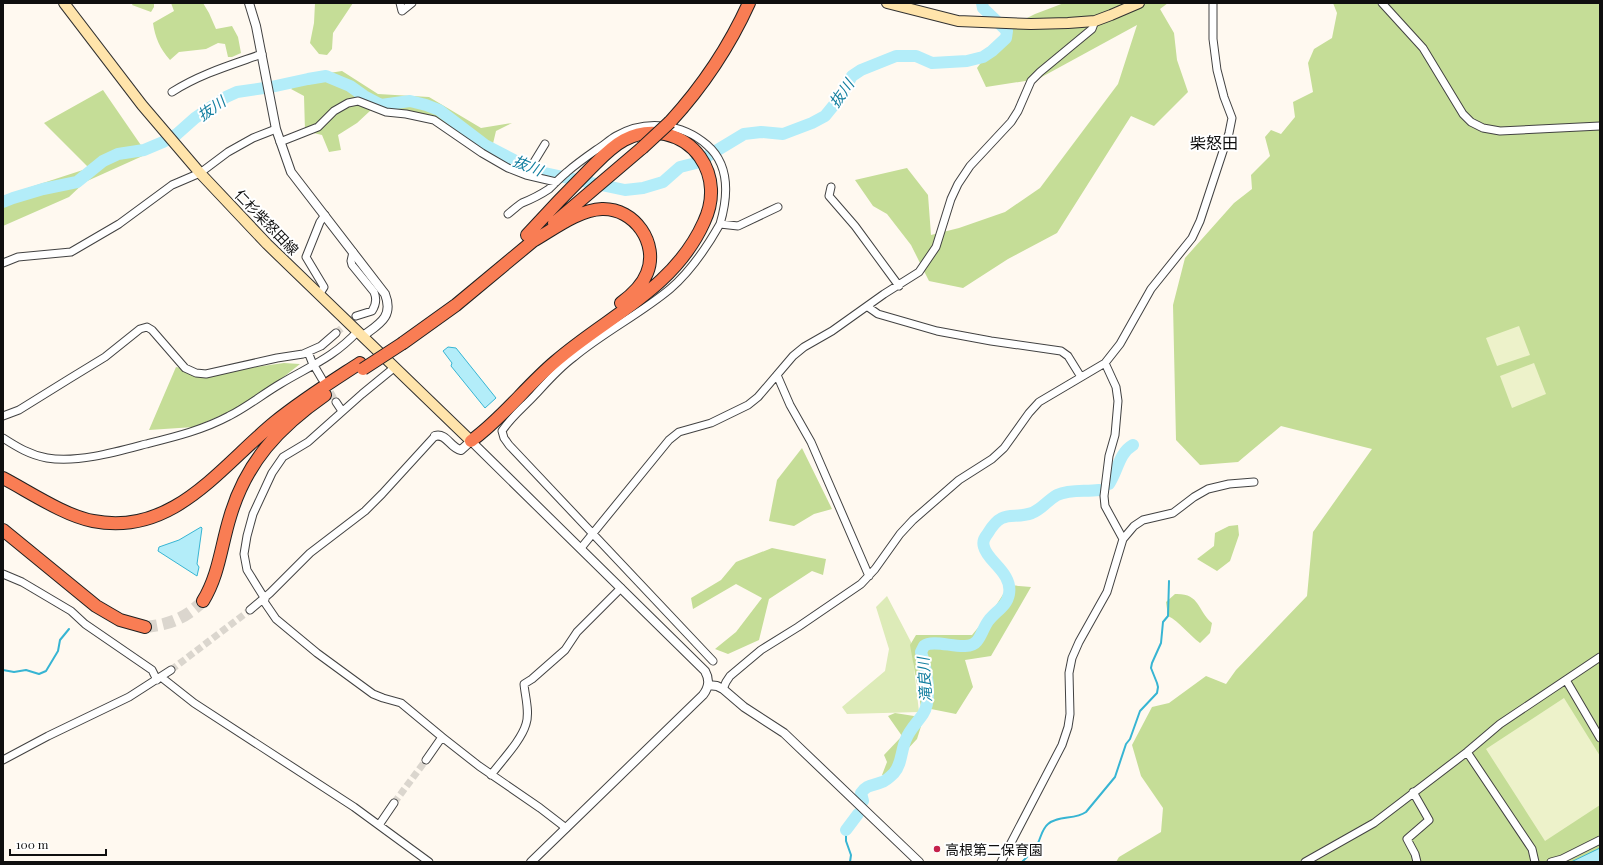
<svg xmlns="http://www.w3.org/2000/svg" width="1603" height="865" font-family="'Playfair Display','Noto Sans JP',serif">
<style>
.green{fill:#ddebb8}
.forest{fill:#c5dd97}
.pitch{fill:#edf2ca}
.water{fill:#b3edf9;stroke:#37b5d3}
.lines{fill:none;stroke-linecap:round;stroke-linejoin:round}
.stream{stroke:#37b5d3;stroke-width:2}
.river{stroke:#b3edf9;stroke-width:12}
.minor-tunnel{stroke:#dbd6ce;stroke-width:7;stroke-dasharray:7 3.5;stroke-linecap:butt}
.motorway-tunnel{stroke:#dbd6ce;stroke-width:12;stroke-dasharray:12 6;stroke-linecap:butt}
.minor-casing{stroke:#424242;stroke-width:9}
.tertiary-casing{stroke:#424242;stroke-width:10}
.secondary-casing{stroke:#313131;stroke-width:12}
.motorway-casing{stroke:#202020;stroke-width:14}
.minor{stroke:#fff;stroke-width:7}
.tertiary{stroke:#fff;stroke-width:8}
.secondary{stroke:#ffe4ab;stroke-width:10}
.motorway{stroke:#f97d54;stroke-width:12}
.motorway-bridge-casing{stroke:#202020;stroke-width:14;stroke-linecap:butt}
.motorway-bridge{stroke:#f97d54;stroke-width:12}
.poi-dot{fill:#c5214a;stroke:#fff;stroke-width:1.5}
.labels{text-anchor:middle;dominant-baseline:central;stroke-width:4;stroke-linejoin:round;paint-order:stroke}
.street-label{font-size:14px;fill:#0f0f0f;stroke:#fff}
.poi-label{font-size:14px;fill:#0f0f0f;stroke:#fff;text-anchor:start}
.water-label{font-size:15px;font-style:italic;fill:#127e9f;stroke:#fff}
.quarter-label{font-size:16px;fill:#0f0f0f;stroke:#fff}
</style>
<rect width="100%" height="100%" fill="#fff9f0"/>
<path class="green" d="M887,596l24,46 8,70 -72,2 -5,-7 43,-36 4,-22 -13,-42z"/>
<path class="forest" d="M133,3h21v4l-3,5 -19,-7z
M171,3h32l6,10 7,16 16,-3 6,11 3,16 -9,4h-4l-3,-13 -7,-1 -12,6 -27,3 -9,8c-10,-11 -15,-23 -17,-37l21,-12z
M315,3h38l-20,30 -1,16 -5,6 -8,-1 -9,-11 4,-20z
M1064,3h104l-8,6 14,24 3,27 11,32 -34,34 -23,-10 -74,117 -49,26 -45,29 -34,-7 -18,-36 -24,-31 -14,-8 -18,-26 52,-12 21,27 3,40 28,-7 46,-16 35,-24 78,-104 19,-59 -99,54 -52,8 -9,-19 30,-40 28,-14z
M1333,3h267v859h-484l3,-5 42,-25 2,-24 -22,-32 -9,-31 20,-38 17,-4 37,-27 20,8 10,-14 71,-74 6,-64 59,-83 -91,-23 -43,36 -38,3 -24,-25 -3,-135 12,-47 49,-55 18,-14 -1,-14 19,-19 -5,-19 6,-7 10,4 14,-17 -2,-15 20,-10 -5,-29 6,-14 18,-11 5,-25z
M342,71l36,23 51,3 52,31 31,-5 -16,8 -5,21 -20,-6 -39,-23 -61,-13 -14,13 -19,12 3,15 -12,2 -7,-17 -17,-4 -1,-35 -13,-7 13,-12z
M103,90l44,64 -62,28 -16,15 -66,29v-30l86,-28 -45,-45z
M284,363l16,1 -48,38 -58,25 -45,3 27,-63 30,7z
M802,448l30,61 -18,5 -20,12 -25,-5 8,-41z
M1238,525l1,10 -9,26 -13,10 -20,-12 17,-13 1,-13 14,-7z
M772,548l54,11 -3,16 -11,-4 -43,28 -10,41 -31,14 -13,-5 21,-17 26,-34 -26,-14 -43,25 -2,-11 30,-18 15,-18z
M1009,585l22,2 -40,69 -26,4 8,27 -17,27 -35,-7 -11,-62 6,-10h56l23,-28z
M1175,594c25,-1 22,16 37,29l-2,10 -10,10c-11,-8 -21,-22 -32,-27l-2,-14z
M895,713l19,3 9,4 -6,19 -12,13 -11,19 -8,4h-4l5,-13 -3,-7 18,-19 -14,-20z"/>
<path class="pitch" d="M1519,326l11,29 -33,11 -11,-28z
M1534,363l12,31 -34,14 -12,-32z
M1564,698l36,58v49l-55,36 -59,-92z"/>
<path class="water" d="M448,347l8,1 40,50 -11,10 -34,-42 1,-3 -9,-12z
M201,527l1,1 -5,36 2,3 -2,9 -39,-25 1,-4 20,-7z
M1600,848v14h-29z"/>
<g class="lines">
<path class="stream" d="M3,670l11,2 12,-2 13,4 7,-3 12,-20 2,-11 9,-11
M846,830v11l5,14 -1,7
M1022,862c6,-6 12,-11 16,-19 3,-6 4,-14 10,-19 10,-9 27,-4 38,-12l29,-35 11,-33 4,-5 10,-28 17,-18 1,-6 -1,-4 -6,-15 1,-5 9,-20 2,-21 5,-6 1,-35"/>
<path class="river" d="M3,202l10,-4 30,-9 34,-7 26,-21 15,-7 26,-4 19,-8 14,-8 18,-16 31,-21 11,-5 34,-5 37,-8 18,-3 24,10 14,10 17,9 29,-4 16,4 13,5 46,35 50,26 90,19 18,-2 20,-6 17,-15 16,-4 48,-29 17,-2 22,2 29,-11 13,-7 13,-16 14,-24 9,-6 35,-14h20l16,7 35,-2 16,-4 9,-6 14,-13 1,-7 -24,-23 -1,-5
M1109,484c9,-14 10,-31 24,-39
M863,801l-2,-8c6,-9 12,-7 21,-11 4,-1 9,-6 12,-9 8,-9 7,-23 12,-34 4,-10 11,-16 17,-25 10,-15 3,-46 -2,-62 1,-2 2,-4 3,-6 11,-9 43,8 53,-5 5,-6 7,-15 12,-21 7,-9 18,-14 20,-26 4,-21 -22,-33 -25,-47 -2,-6 1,-10 4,-14 15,-25 24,-13 44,-20 10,-4 16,-13 25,-18 14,-6 28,-3 42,-5
M846,830l12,-16"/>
<path class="minor-tunnel" d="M336,333l20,-17
M325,383l11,19
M171,670l79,-60
M394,803l32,-43"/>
<path class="motorway-tunnel" d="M145,627c24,-2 41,-9 58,-26"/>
<g class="minor-casing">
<path id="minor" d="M400,3l2,8 10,-8
M1382,3l41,45 40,66 8,8 12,6 17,3 100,-5
M172,92c28,-18 59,-27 90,-38
M280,142l38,-15 16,-16 14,-8 10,-2 28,11 20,2 28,6 48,33 26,15 18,7 30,7
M526,175l19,-31
M831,187l-2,9 26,30 44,60
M508,214c4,-3 9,-8 14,-11 10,-4 18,-8 27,-14 6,-6 12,-12 18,-17 9,-8 19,-15 29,-22 7,-4 13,-10 20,-14 29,-17 66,-13 91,9 23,20 21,52 13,79
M353,252l-2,9 1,4 22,27c3,7 2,13 -2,19l-16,5
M3,263l15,-6 53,-5 48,-28 53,-39 28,-12 28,-21 25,-14 23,-9
M319,295l5,-8 -18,-30 14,-35 5,-7
M868,307l10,7 59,17 54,10 70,10 7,5 13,21
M308,352l4,10 10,17
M777,375l13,30 21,37 58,134
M336,402l6,9
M3,416l16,-6 50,-31 36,-22 35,-28 7,-2 5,3 33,38 11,5 10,1 71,-16 26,-4 18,-8 15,-13
M3,438c14,9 27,17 44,20 31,5 69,-6 99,-14 28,-7 57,-14 83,-28 18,-9 34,-22 51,-32 30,-18 53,-26 78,-53
M1123,539l11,-13 9,-6 30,-7 21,-16 14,-8 21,-5 25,-2
M581,548l88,-108 10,-8 32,-9 37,-18 10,-8 35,-41 11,-9 28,-16 52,-37 35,-22 17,-25 15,-48 7,-15 12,-18 41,-44 7,-11 13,-30 9,-9 52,-43 3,-8
M3,574l19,8 49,29 14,13 67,46 5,10
M265,599l-18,-29 -3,-16 3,-18 6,-22 19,-41 11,-16 25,-15 54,-48 33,-27
M263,600l13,19 41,34 56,41 10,4 18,5 41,34
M250,610l20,-17 40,-40 55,-42 17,-17 53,-58
M713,661l-204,-216 -5,-7 -2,-7c9,-14 22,-24 33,-36 12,-13 24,-27 39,-38 30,-25 66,-43 96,-68 21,-18 37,-42 50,-65l18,2 40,-19
M161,677l33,26 160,104 75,55
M1566,680l34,58
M723,689l3,-7 4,-6 31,-26 37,-23 63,-43 14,-15 25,-35 13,-14 46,-40 33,-21 12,-11 25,-35 10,-11 66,-39 15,-19 31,-55 41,-51 8,-17 29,-88 3,-15 -8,-21 -7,-27 -4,-31v-36
M1467,752l65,97 3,13
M3,760l45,-24 81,-39 42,-27
M426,760l16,-23 37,29 61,42 26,20
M491,775c11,-15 30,-34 35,-51 4,-12 -1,-28 -2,-40l8,-5 33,-29 12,-18 44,-44
M1413,792l16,28 -22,19 8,15 2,8
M379,825l15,-22
M1001,862l61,-117 6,-18 2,-13 -1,-41 3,-15 7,-16 28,-50 16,-53 -18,-33 -1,-10 5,-40 6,-21 3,-34 -2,-14 -11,-24
M1305,862l69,-39 93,-71 33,-28 100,-67
M1551,862l11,-3 38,-19"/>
</g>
<g class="tertiary-casing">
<path id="tertiary" d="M249,3l7,23 20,103 15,43 94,122c9,23 -6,30 -22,42
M435,436c12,-3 15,12 26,14l10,-9 234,230c5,9 4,16 -2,24l-172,167
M708,685l9,1 6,3 21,18 40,26 135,129"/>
</g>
<g class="secondary-casing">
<path id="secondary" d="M64,3l78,102 58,68 67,71 204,197
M887,3l71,18 73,3 37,-1 27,-2 16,-6 28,-12"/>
</g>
<g class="motorway-casing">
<path id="motorway" d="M670,122c33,-36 59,-75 79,-119
M554,223l88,-75
M533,241c21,-12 45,-31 69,-32 33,-1 57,35 45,64 -5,13 -15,22 -26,30
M403,343l53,-38 83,-69
M471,441c32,-23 55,-55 85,-80 52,-45 118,-72 148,-139 10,-21 10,-45 -4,-65 -17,-24 -50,-31 -76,-17 -13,7 -23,18 -33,28 -22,22 -43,44 -64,67
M3,478c25,13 62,38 90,43 80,16 127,-54 182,-99 27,-22 56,-40 85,-59
M3,530l93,76 24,14 25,7
M203,601c16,-26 18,-55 27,-84 16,-55 49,-90 95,-122"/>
</g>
<use href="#minor" class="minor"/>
<use href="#tertiary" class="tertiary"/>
<use href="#secondary" class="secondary"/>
<use href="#motorway" class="motorway"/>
<g class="motorway-bridge-casing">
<path id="motorway-bridge" d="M642,148l28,-26
M363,369l40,-26"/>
</g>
<use href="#motorway-bridge" class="motorway-bridge"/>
</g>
<circle class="poi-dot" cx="937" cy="849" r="4"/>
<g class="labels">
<g class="street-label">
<text transform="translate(267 222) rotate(46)">仁杉柴怒田線</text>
</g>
<g class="poi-label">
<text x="945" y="849">高根第二保育園</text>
</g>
<g class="water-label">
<text transform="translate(841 93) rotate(-55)">抜川</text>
<text transform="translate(211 108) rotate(-35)">抜川</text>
<text transform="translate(528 165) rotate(22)">抜川</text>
<text transform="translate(924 680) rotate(-94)">滝良川</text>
</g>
<g class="quarter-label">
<text x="1214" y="142">柴怒田</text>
</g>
</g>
<rect width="1603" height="865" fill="none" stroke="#0f0f0f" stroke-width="8"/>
<path d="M10 849v6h96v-6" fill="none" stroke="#0f0f0f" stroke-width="2"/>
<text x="16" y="849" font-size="12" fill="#0f0f0f" stroke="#ffffff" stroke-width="3" paint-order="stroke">100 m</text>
</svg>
